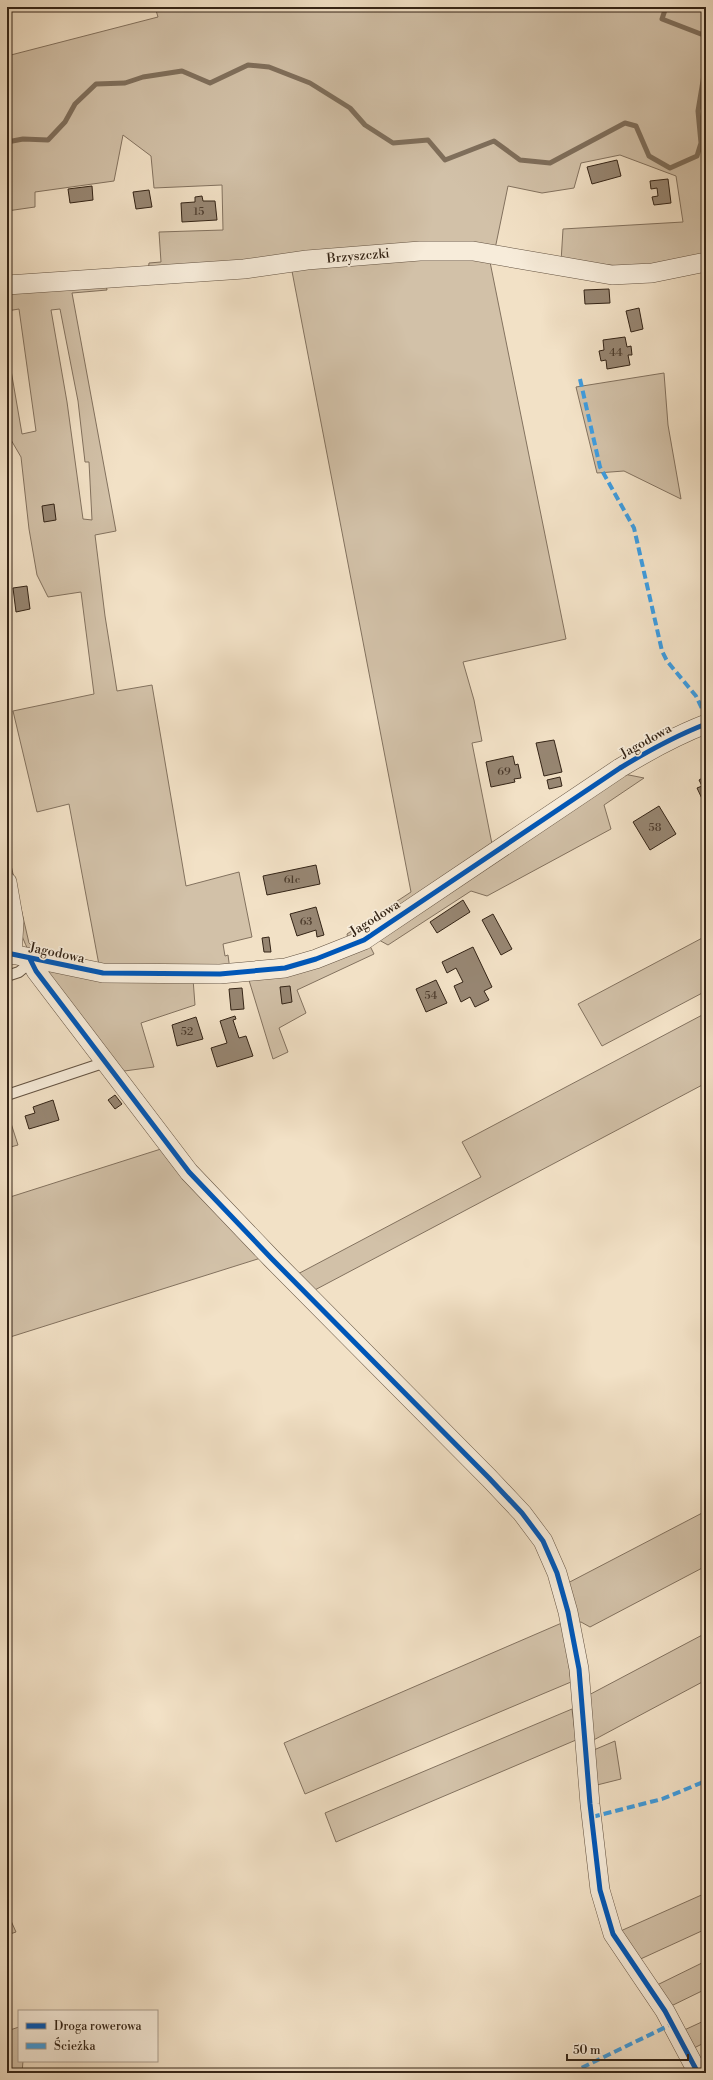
<svg xmlns="http://www.w3.org/2000/svg" width="713" height="2080" font-family="'Libre Bodoni',serif">
<style>
.green{fill:#d2c1a8;stroke:#83725f;fill-rule:evenodd}
.lines{fill:none;stroke-linecap:round;stroke-linejoin:round}
.stream{stroke:#7f6f5c;stroke-width:5}
.building{fill:#978672;stroke:#342416}
.lane-casing{stroke:#645342;stroke-width:12}
.street-casing{stroke:#645342;stroke-width:20}
.lane{stroke:#f7ecda;stroke-width:10}
.street{stroke:#f7ecda;stroke-width:19}
.quiet{stroke:#3e9cdf;stroke-width:4;stroke-dasharray:8 4;stroke-linecap:butt}
.cycleway-casing{stroke:#f7ecda;stroke-width:8}
.cycleway{stroke:#0057b8;stroke-width:5}
.labels{text-anchor:middle;dominant-baseline:central;stroke-width:3.5;stroke-linejoin:round;paint-order:stroke}
.number-label{font-size:11px;fill:#4d3c2d}
.street-label{font-size:13px;fill:#342416;stroke:#f7ecda}
</style>
<rect width="100%" height="100%" fill="#f2e1c6"/>
<filter id="stains"><feTurbulence type="fractalNoise" baseFrequency=".005" numOctaves="4"/><feColorMatrix values="0 0 0 0 .2 0 0 0 0 .09 0 0 0 0 .02 0 0 0 .5 -.17"/></filter>
<radialGradient id="worn" r=".72"><stop offset=".6" stop-color="#630" stop-opacity="0"/><stop offset="1" stop-color="#630" stop-opacity=".3"/></radialGradient>
<path class="green" d="M155,7h551v250l-52,11 -93,-6 2,-33 120,-7 -7,-46 -56,-21 -39,8 -7,25 -32,5 -34,-7 -13,63 -347,23 1,-9 12,-1 -2,-30 64,-2 -1,-45 -68,3 -3,-32 -28,-21 -9,46 -79,11v15l-28,4v-155l151,-39z
M489,257l77,382 -103,23 11,38 8,41 -10,2 21,106 -145,90 -1,-5 64,-42 -120,-626z
M106,284l1,6 -35,3 44,238 -21,4 10,81 12,75 35,-6 34,201 53,-14 13,65 -29,7 2,12 3,-1 2,15 -109,1 -90,-17c-15,-20 -24,-81 -24,-106l22,95 6,6 64,16 -30,-161 -32,8 -24,-101 81,-17 -13,-102 -33,5 -11,-22 -8,-46 -8,-72 -14,-24v-86l15,87 14,-3 -17,-122 -12,2v-23zM60,309l18,92 7,61h4l3,58 -9,-1 -16,-117 -16,-92z
M664,373l4,52 13,74 -57,-28 -27,2 -21,-86z
M624,774l20,4 -40,27 7,24 -124,67 -16,-5 -83,54 -9,-5z
M706,936v55l-104,55 -24,-42z
M369,944l5,10 -77,36 9,23 -27,15 9,24 -15,7 -25,-82z
M45,966l148,13 2,26 -54,18 13,44 -37,5 -76,-100z
M706,1013v70l-395,209 -17,-16 187,-99 -19,-35z
M7,1111l11,34 -11,3z
M164,1148l100,109 -257,81v-140z
M706,1511v55l-116,61 -9,-5 -7,1 -10,-38z
M564,1622l7,60 -266,112 -21,-51z
M706,1633v47l-118,63 -3,-46z
M572,1709l4,31 -240,102 -11,-29z
M615,1741l6,38 -28,7 -4,-34z
M706,1893v36l-72,33 -18,-29z
M7,1912l9,20 -9,3z
M706,1961v28l-39,19 -14,-21z
M706,2020v22l-16,8 -10,-18z
M19,2027v34h4l-1,12h-15v-42z"/>
<g class="lines">
<path class="stream" d="M666,7l-4,12 44,17
M7,142l16,-3 25,1 17,-18 10,-18 21,-20 29,-1 18,-6 39,-6 28,12 38,-18 21,2 41,16 40,25 15,17 28,18 35,-3 17,20 49,-19 26,19 30,3 75,-40 11,3 13,30 21,12 27,-12 4,-13 -3,-32 8,-48"/>
</g>
<path class="building" d="M617,160l4,16 -29,8 -5,-17z
M668,179l3,24 -17,2 -2,-8 6,-1 -1,-8 -6,1 -1,-8z
M92,186l1,14 -23,3 -2,-14z
M149,190l3,17 -16,2 -3,-17z
M202,196l1,5h12l2,19 -35,2 -1,-19 14,-1v-5z
M609,289l1,14 -25,1 -1,-14z
M639,308l4,21 -12,3 -5,-21z
M625,337l2,10 4,-1 1,9h-4l2,10 -23,4 -1,-9 -5,1 -2,-10 5,-1 -1,-10z
M54,504l2,16 -12,2 -2,-16z
M27,586l3,23 -14,3 -3,-24z
M554,740l8,32 -18,4 -8,-33z
M513,756l2,9 3,-1 3,14 -7,1 1,3 -24,5 -5,-25z
M706,776v26l-2,1 -7,-15 5,-2 -3,-6z
M560,777l2,9 -13,3 -2,-9z
M659,806l17,28 -26,16 -17,-28z
M316,865l4,19 -53,11 -4,-19z
M463,900l7,12 -33,21 -7,-11z
M316,907l8,28 -7,2 -1,-7 -19,6 -7,-22z
M493,914l19,35 -11,6 -19,-35z
M269,937l2,15h-7l-2,-14z
M473,947l19,40 -8,4 5,9 -14,7 -5,-10 -9,5 -7,-16 9,-4 -7,-14 -9,5 -5,-11z
M436,980l11,23 -21,9 -10,-23z
M290,986l2,16 -10,2 -2,-17z
M242,988l2,21 -13,1 -2,-21z
M235,1016l1,3 -3,1 6,18 7,-2 7,20 -36,11 -6,-19 16,-5 -7,-22z
M196,1017l7,22 -26,7 -5,-21z
M115,1095l7,9 -7,5 -7,-9z
M53,1100l6,20 -30,9 -4,-13 10,-3 -2,-6z"/>
<g class="lines">
<g class="lane-casing">
<path id="lane" d="M7,976l12,-4 12,-10
M7,1095l99,-33"/>
</g>
<g class="street-casing">
<path id="street" d="M7,285l237,-16 63,-9 113,-9h53l139,24 40,-2 54,-11
M7,882l7,40 -2,33
M7,953l96,20 117,1 65,-6 31,-9 48,-19 256,-172c28,-17 55,-32 86,-44
M30,959l6,12 153,201 83,87 217,219 33,35 21,28 14,32 11,39 11,57 11,135 10,86 13,44 52,77 33,62"/>
</g>
<use href="#lane" class="lane"/>
<use href="#street" class="street"/>
<path class="quiet" d="M580,379l20,88 34,61 28,123 5,10 29,35 10,21
M592,1817l70,-18 44,-18
M571,2073l101,-49"/>
<g class="cycleway-casing">
<path id="cycleway" d="M7,953l96,20 117,1 65,-6 31,-9 48,-19 256,-172c28,-17 55,-32 86,-44
M30,959l6,12 153,201 83,87 217,219 33,35 21,28 14,32 11,39 11,57 11,135 10,86 13,44 52,77 33,62"/>
</g>
<use href="#cycleway" class="cycleway"/>
</g>
<g class="labels">
<g class="number-label">
<text x="199" y="212">15</text>
<text x="616" y="353">44</text>
<text x="504" y="772">69</text>
<text x="655" y="828">58</text>
<text x="292" y="880">61c</text>
<text x="306" y="922">63</text>
<text x="431" y="996">54</text>
<text x="187" y="1032">52</text>
</g>
<g class="street-label">
<text transform="translate(358 256) rotate(-5)">Brzyszczki</text>
<text transform="translate(646 741) rotate(-29)">Jagodowa</text>
<text transform="translate(375 918) rotate(-32)">Jagodowa</text>
<text transform="translate(57 953) rotate(12)">Jagodowa</text>
</g>
</g>
<rect width="713" height="2080" fill="none" stroke="#f2e1c6" stroke-width="24"/>
<rect x="8" y="8" width="697" height="2064" fill="none" stroke="#342416" stroke-width="2"/>
<rect x="12" y="12" width="689" height="2056" fill="none" stroke="#342416"/>
<rect x="18" y="2010" width="140" height="52" fill="#f7ecda" stroke="#a99c8c"/>
<rect x="26" y="2023" width="20" height="6" fill="#0057b8" stroke="#a99c8c"/>
<text x="54" y="2030" font-size="12" fill="#342416">Droga rowerowa</text>
<rect x="26" y="2043" width="20" height="6" fill="#3e9cdf" stroke="#a99c8c"/>
<text x="54" y="2050" font-size="12" fill="#342416">Ścieżka</text>
<path d="M567 2054v6h121v-6" fill="none" stroke="#342416" stroke-width="2"/>
<text x="573" y="2054" font-size="12" fill="#342416" stroke="#f7ecda" stroke-width="3" paint-order="stroke">50 m</text>
<rect width="100%" height="100%" filter="url(#stains)"/>
<rect width="100%" height="100%" fill="url(#worn)"/>
</svg>
